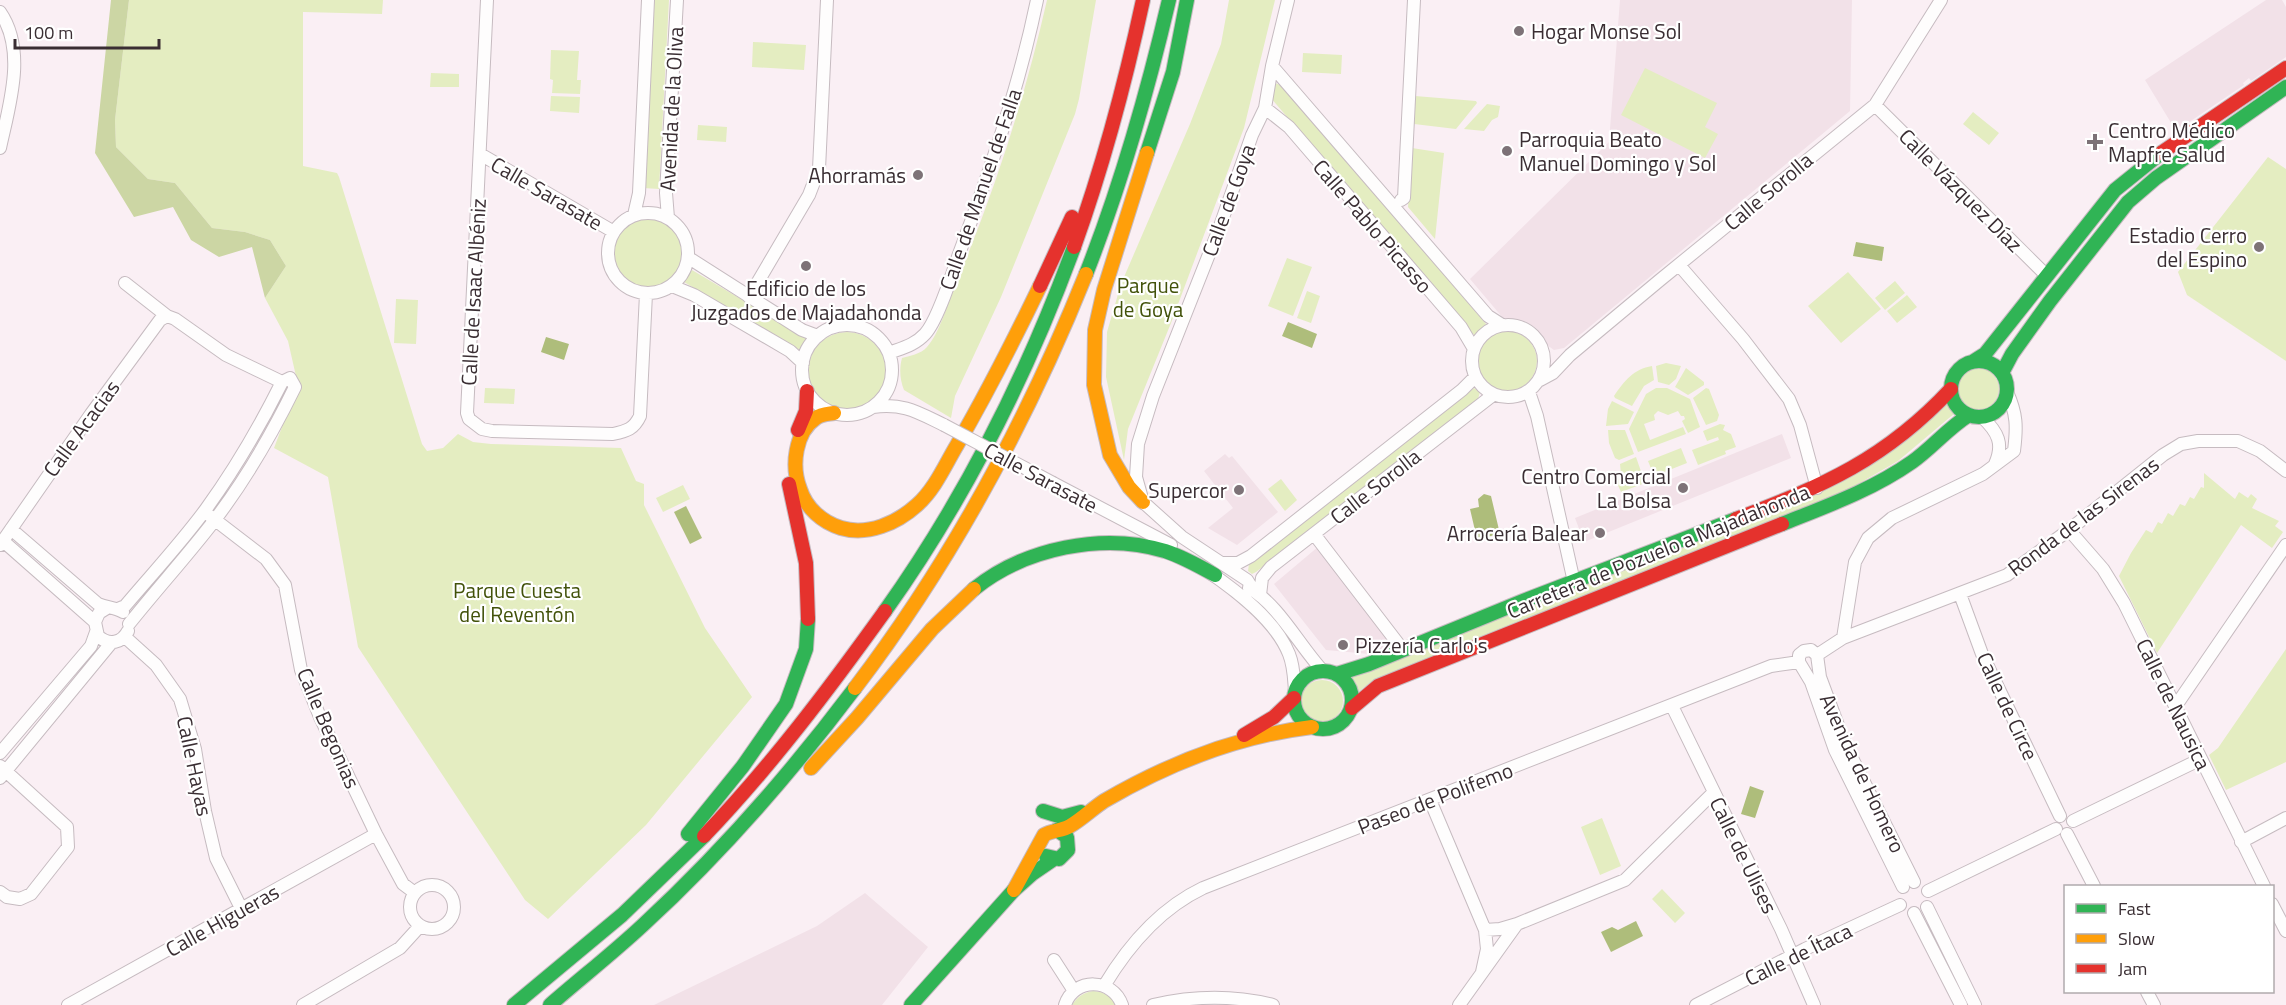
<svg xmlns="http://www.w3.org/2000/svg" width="2286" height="1005" font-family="'Titillium Web',sans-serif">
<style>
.built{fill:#f2e1e8}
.green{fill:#e4edc1}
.forest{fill:#ccd6a4}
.water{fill:#aebd7b}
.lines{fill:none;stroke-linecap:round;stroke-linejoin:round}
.street-casing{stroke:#c6bbc0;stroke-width:14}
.fast-casing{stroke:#c6bbc0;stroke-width:16}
.slow-casing{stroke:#c6bbc0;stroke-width:16}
.jam-casing{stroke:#c6bbc0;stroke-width:16}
.street{stroke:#fefdfd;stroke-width:12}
.fast{stroke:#30b455;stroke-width:14}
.slow{stroke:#ff9f0a;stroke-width:14}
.jam{stroke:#e5322d;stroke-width:14}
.street-bridge-casing{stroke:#c6bbc0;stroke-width:14;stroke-linecap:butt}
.street-bridge{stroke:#fefdfd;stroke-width:12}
.poi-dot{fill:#7d7277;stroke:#fff;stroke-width:2}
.labels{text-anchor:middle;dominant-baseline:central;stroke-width:4.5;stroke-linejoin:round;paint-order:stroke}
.poi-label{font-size:21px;fill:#3a2e33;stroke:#fff;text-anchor:end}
.street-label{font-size:21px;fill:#3a2e33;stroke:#fff}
.park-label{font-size:21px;fill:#42520a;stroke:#fff}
</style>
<rect width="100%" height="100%" fill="#faeff4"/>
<path class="built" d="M1620,0h232l-2,111 -286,237 -10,2 -7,-5 -5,-10 -6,-7 -12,-7 -21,-3 -33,-39 139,-137z
M2266,0h16l4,7v50l-35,24 -2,-3 -6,5 1,2 -68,46 -31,-51z
M1782,434l9,24 -207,84 -9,-24z
M1225,454l4,4 3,-2 46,56 -41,33 -29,-17 25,-20 -29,-37z
M1319,546l72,95 -2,5 -20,8 -43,-4 -52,-66z
M865,893l63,54 -46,58h-228l163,-79z"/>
<path class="green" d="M129,0h254l-1,14 -79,-2v154l34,7 2,4 83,267 5,7 16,-3 15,-14 15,8 18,2 130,4 15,33 8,3v21l61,123 47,69 -106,128 -98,94 -23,-19 -167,-253 -30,-170 -54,-29 24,-63 -10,-44 -23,-43 21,-32 -16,-26 -25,-8 -33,-4 -37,-45 -27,-4 -32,-32 -1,-27z
M653,0h16l-10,189 -16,-1z
M1047,0h49l-17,99 -4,15 -74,183 -46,99 -4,22 -47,-28c-4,-10 -5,-21 -2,-32 7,-2 19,-4 25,-11 12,-13 21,-44 28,-61 39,-93 70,-188 92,-286z
M1229,0h46l-31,128 -73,195 -43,106 -4,31 -18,-83 1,-45 14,-48 69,-160 31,-80z
M753,42l53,3 -2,25 -52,-3z
M551,50l28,1 -2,29h4l-1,14 -28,-1 1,-13 -3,-1z
M1303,53l39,2 -1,19 -39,-2z
M1645,68l72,35 -12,24 13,7 -13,24 -84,-43z
M431,73l28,1v13h-29z
M1275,83l8,3 204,239 -12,11 -205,-239z
M551,96l29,1 -1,16 -29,-2z
M1415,96l61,5 1,2 -21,26 -42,-5z
M1487,104l13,2 -2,11 -6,3 -8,11 -20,-2z
M1973,112l26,21 -10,12 -26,-21z
M698,125l29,2 -1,15 -29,-2z
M1412,148l32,5 -9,86 -27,-32z
M2268,157l18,12v192l-99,-66 -9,-23z
M614 252a35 35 0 1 1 70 0a35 35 0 1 1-70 0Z
M1287,258l25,9 -19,49 -25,-10z
M692,270l116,69 -7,12 -117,-69z
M1848,272l33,37 -40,34 -33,-37z
M1895,281l10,12 -20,17 -10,-12z
M1307,291l13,5 -9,27 -14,-5z
M1907,295l10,12 -20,16 -10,-12z
M396,299l22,1 -2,44 -22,-1z
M1477 361a30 30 0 1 1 60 0a30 30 0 1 1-60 0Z
M808 371a39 39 0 1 1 78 0a39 39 0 1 1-78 0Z
M1666,363l15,3 -5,13 -7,6 -11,-3 -2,-16z
M1652,366l2,14 -10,6 -12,20 -17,-8 -1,-2c10,-15 20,-27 38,-30z
M1957 389a21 21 0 1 1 42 0a21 21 0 1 1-42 0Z
M1686,368l18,14v3l-16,10 -13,-8z
M485,388l30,1 -1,15 -30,-1z
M1474,388l6,4 -2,7 -222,173 -4,2 -4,-3 1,-7z
M1656,388h11l23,11 10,28 -12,6 -6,-12 3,-2 -1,-3h-3l-3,-5 -10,4 -10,-4 -4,4 1,5 -11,4 6,16 33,-13 3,7 -48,18 -9,-23 17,-35z
M1706,388l3,1 10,26 -2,6 -11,4 -13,-27z
M1612,401l22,11 -6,12 -22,2 2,-17z
M1949,402l6,11 -57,48 -52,30 -475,191 -13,10 -8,-16 469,-185z
M1720,424l5,1 -2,5 8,4 5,13 -11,4 1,3 -28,11 -6,-15 27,-10 -1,-3 -11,4 -4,-10z
M1608,430h17l9,24 -15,6 -4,-2 -6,-15z
M1681,448l6,15 -33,13 -6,-15z
M1636,457l9,26 -24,9 -4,-9 4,-9 -1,-10z
M2204,473l31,26 4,-7 9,6 3,-4 6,5 -5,9 27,13 -4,5 8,6 -11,16 -31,-23 -84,128 -38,-77 12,-23 15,-23 6,3 6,-11 4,2 6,-11 5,3 7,-12 5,2 5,-9 4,2 7,-12 3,1z
M1281,479l16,21 -12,11 -17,-22z
M683,485l7,14 -27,13 -7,-14z
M2286,649v113l-60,28 -17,-35 9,-7z
M1301 701a21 21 0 1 1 42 0a21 21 0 1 1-42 0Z
M1602,818l19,48 -21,9 -19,-48z
M1662,889l23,24 -10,10 -23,-24z
M1093,991c11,1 18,4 23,14h-44c6,-9 11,-12 21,-14z"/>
<path class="forest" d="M111,0h18l-14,120 1,27 32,32 27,4 37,45 33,4 25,8 16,26 -21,32 -13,-51 -33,10 -28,-17 -18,-33 -39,10 -39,-64z"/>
<path class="water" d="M1856,242l28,5 -2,14 -29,-5z
M1288,322l29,12 -5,14 -30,-12z
M546,337l23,7 -5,16 -23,-8z
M1484,494l7,2 9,38 -23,5 -7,-30 9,-2 -1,-8z
M686,506l16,32 -12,6 -16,-32z
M1750,786l14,5 -9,27 -14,-4z
M1636,921l7,15 -32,16 -10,-20 11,-5 6,3z"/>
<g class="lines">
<g class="street-casing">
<path id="street" d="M487,0l-20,413 2,6 13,10 10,2 121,3c14,-3 21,-5 27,-18l6,-122
M0,12c27,39 9,94 0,136
M1272,66l216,250 14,9
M1875,105l171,170
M1265,108l24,19 172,200 13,22
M480,154l134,78
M1401,200l3,-2 10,-198
M608 253a40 40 0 1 1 80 0a40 40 0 1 1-80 0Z
M634,215l5,-22 9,-193
M668,218l-2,-25 11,-193
M689,258l113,72 16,6
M1679,265l64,74 46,60 11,26 17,63
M125,283l42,33
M672,286l22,9 96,56 13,12
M749,297l60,-102 10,-26 8,-169
M1472 361a36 36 0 1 1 72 0a36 36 0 1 1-72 0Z
M802 370a45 45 0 1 1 90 0a45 45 0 1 1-90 0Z
M889,353c13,-5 26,-8 36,-19 13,-14 27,-60 34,-80 31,-83 60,-167 78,-254
M1540,380l13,-7 17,-18 90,-75 215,-175 66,-105
M1529,392l8,24 37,166
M873,407c31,-4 44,5 71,18
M1982,417c16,15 22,27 13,47
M1053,483l118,62
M210,516l56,43 19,26 16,85 19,47 56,117 27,50 12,9
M11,529l87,75c9,4 17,3 25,8
M2069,530l34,39 21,34 140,283
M1314,534l89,116
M3,541l92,81
M0,545l91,-131 69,-94 7,-4 8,3 51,36 56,27
M1224,563h14l13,-7 211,-166 13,-13
M1209,572c29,20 67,49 80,82 5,12 5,25 6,37
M1249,588c29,16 50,57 73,82
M1254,591l-7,-11 -65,-43 -39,-35 -7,-25 2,-33 15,-48 66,-167 33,-94 13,-27 7,-42 16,-66
M1960,594l22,60 78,162
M1260,595l2,-17 9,-11 222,-172
M107,608l-8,5 -4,9 3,14c11,10 24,7 30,-5
M118,609l7,-3c27,-32 56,-63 81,-97 29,-40 54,-83 76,-127l8,-4 5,9c-23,47 -49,92 -81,134 -27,35 -57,68 -85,103
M125,637l31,28 24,34 15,50 10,62 11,47 26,52
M1843,638l12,-76 13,-24 24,-20 91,-44 31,-23c3,-24 3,-37 -7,-59
M1817,655l26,-17 164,-63 62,-45 94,-75 18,-11 17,-3h40l22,10 26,20
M1817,655l-6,-5 -7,1 -5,4v7l12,20 24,68 68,137
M1817,655l3,22 25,67 69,138
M1672,706l109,223 33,76
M2175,707l111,-162
M0,753l91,-107 5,-14
M0,766l67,61 1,20 -37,47 -11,5 -13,-2 -7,-5
M0,778l112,-136
M1430,800l55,130 2,19 -5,23
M2073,821l128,-62
M2067,834l27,52
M2241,842l45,-24
M410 907a22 22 0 1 1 44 0a22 22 0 1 1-44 0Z
M1928,891l128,-62
M2272,904l14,27
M1927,907l48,98
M1914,913l47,92
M1485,930l15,-1 17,-5 108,-44 88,-87
M1054,960l20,31
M1104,986c24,-40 57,-78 99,-98l568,-222 28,-4
M2147,992l7,13
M68,1005l308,-171
M303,1005l97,-57 20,-22
M1065,1005c9,-28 48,-27 57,0
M1153,1005c39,-9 81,-10 120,0
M1459,1005l58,-81
M1696,1005l109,-56 95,-44"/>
</g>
<g class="fast-casing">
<path id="fast" d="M1147,153l26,-81 14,-72
M1086,274c35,-89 61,-180 83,-274
M1951 389a28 28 0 1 1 56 0a28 28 0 1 1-56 0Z
M1974,361l11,-7 130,-164 46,-37
M2002,373l10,-19 38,-53 78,-99 28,-24 130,-91
M1782,524c45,-18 90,-34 130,-62 20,-14 36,-34 57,-47
M974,589c51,-41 129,-57 191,-38 18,6 34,15 50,24
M885,611c79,-111 142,-236 189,-364
M1294 700a29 29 0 1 1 58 0a29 29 0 1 1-58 0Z
M1337,674l32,-10 154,-63 213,-82
M1043,811l19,6 19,-5
M688,834l55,-68 43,-62 20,-55 2,-30
M1046,856l13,3 9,-9 -1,-13 -10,-7
M514,1005l108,-90 82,-79
M550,1005c31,-27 63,-52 93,-80 78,-72 148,-152 212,-237
M911,1005l103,-115 18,-16 22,-15"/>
</g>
<g class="slow-casing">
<path id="slow" d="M834,413c-6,1 -13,1 -18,5 -21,14 -25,48 -16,71 6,19 22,33 41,39 27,8 56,-5 76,-23 18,-16 28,-40 40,-60 30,-52 57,-105 83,-159
M1143,502l-14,-15 -19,-32 -16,-70 1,-55 9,-40 43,-137
M855,688c96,-126 172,-267 231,-414
M811,768l46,-50 75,-89 42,-40
M1014,890l30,-55c8,-5 18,-4 26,-9 12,-7 22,-17 34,-25 65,-38 133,-65 208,-74"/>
</g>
<g class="jam-casing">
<path id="jam" d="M2161,153l125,-85
M1074,247c29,-81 51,-163 69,-247
M1040,286l32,-69
M798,430l8,-19 1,-20
M789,484l17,79 2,56
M1736,519c87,-33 150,-60 215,-130
M1352,708l26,-22 404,-162
M1244,735l30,-18 20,-19
M704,836c67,-70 125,-147 181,-225"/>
</g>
<use href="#street" class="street"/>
<use href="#fast" class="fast"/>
<use href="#slow" class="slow"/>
<use href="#jam" class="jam"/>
<g class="street-bridge-casing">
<path id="street-bridge" d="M944,425l109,58"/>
</g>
<use href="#street-bridge" class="street-bridge"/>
</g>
<g class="poi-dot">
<circle cx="1519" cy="31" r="6"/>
<path d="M2092 133h6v6h6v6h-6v6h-6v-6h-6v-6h6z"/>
<circle cx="1507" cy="151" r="6"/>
<circle cx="918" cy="175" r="6"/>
<circle cx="2259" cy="247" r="6"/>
<circle cx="806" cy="266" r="6"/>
<circle cx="1683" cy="488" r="6"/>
<circle cx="1239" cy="490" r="6"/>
<circle cx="1600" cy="533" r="6"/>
<circle cx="1343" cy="645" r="6"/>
</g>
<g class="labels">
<g class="poi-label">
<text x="1531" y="31" text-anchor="start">Hogar Monse Sol</text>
<text x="2108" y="130" text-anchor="start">Centro Médico<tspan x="2108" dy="24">Mapfre Salud</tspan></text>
<text x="1519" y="139" text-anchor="start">Parroquia Beato<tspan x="1519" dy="24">Manuel Domingo y Sol</tspan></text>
<text x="906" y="175">Ahorramás</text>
<text x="2247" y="235">Estadio Cerro<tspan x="2247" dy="24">del Espino</tspan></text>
<text x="806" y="288" text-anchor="middle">Edificio de los<tspan x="806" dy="24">Juzgados de Majadahonda</tspan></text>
<text x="1671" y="476">Centro Comercial<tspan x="1671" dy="24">La Bolsa</tspan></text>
<text x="1227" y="490">Supercor</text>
<text x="1588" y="533">Arrocería Balear</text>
<text x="1355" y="645" text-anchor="start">Pizzería Carlo's</text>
</g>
<g class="street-label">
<text transform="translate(671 109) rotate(-87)">Avenida de la Oliva</text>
<text transform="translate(980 189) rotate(-71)">Calle de Manuel de Falla</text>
<text transform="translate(1961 190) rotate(45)">Calle Vázquez Díaz</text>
<text transform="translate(1768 191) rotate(-40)">Calle Sorolla</text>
<text transform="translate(547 193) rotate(30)">Calle Sarasate</text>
<text transform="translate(1228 200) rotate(-70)">Calle de Goya</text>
<text transform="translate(1373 226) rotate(49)">Calle Pablo Picasso</text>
<text transform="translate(473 292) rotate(-87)">Calle de Isaac Albéniz</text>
<text transform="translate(81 428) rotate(-54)">Calle Acacias</text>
<text transform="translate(1041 477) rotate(28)">Calle Sarasate</text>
<text transform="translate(1375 486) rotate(-38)">Calle Sorolla</text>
<text transform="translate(2083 516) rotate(-37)">Ronda de las Sirenas</text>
<text transform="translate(1658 551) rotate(-22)">Carretera de Pozuelo a Majadahonda</text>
<text transform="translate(2174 704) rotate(64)">Calle de Nausica</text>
<text transform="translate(2008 706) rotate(65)">Calle de Circe</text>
<text transform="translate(329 728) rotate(67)">Calle Begonias</text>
<text transform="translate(195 766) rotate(78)">Calle Hayas</text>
<text transform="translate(1863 773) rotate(65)">Avenida de Homero</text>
<text transform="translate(1435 798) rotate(-21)">Paseo de Polifemo</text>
<text transform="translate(1744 855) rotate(64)">Calle de Ulises</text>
<text transform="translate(222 920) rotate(-29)">Calle Higueras</text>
<text transform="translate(1798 954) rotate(-26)">Calle de Ítaca</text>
</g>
<g class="park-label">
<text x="1148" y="285">Parque<tspan x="1148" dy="24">de Goya</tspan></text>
<text x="517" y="590">Parque Cuesta<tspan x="517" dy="24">del Reventón</tspan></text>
</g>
</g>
<rect x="2064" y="885" width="210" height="108" fill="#ffffff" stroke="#b0abad" stroke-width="1.5"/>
<rect x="2076" y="904" width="30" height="9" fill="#30b455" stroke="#b0abad" stroke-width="1.5"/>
<text x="2118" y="915" font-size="18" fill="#3a2e33">Fast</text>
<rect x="2076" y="934" width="30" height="9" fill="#ff9f0a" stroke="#b0abad" stroke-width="1.5"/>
<text x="2118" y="945" font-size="18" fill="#3a2e33">Slow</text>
<rect x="2076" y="964" width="30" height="9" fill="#e5322d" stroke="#b0abad" stroke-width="1.5"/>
<text x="2118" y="975" font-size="18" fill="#3a2e33">Jam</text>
<path d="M15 39v9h144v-9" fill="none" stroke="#3a2e33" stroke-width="3"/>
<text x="24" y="39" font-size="18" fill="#3a2e33" stroke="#ffffff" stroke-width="4.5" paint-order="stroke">100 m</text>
</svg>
